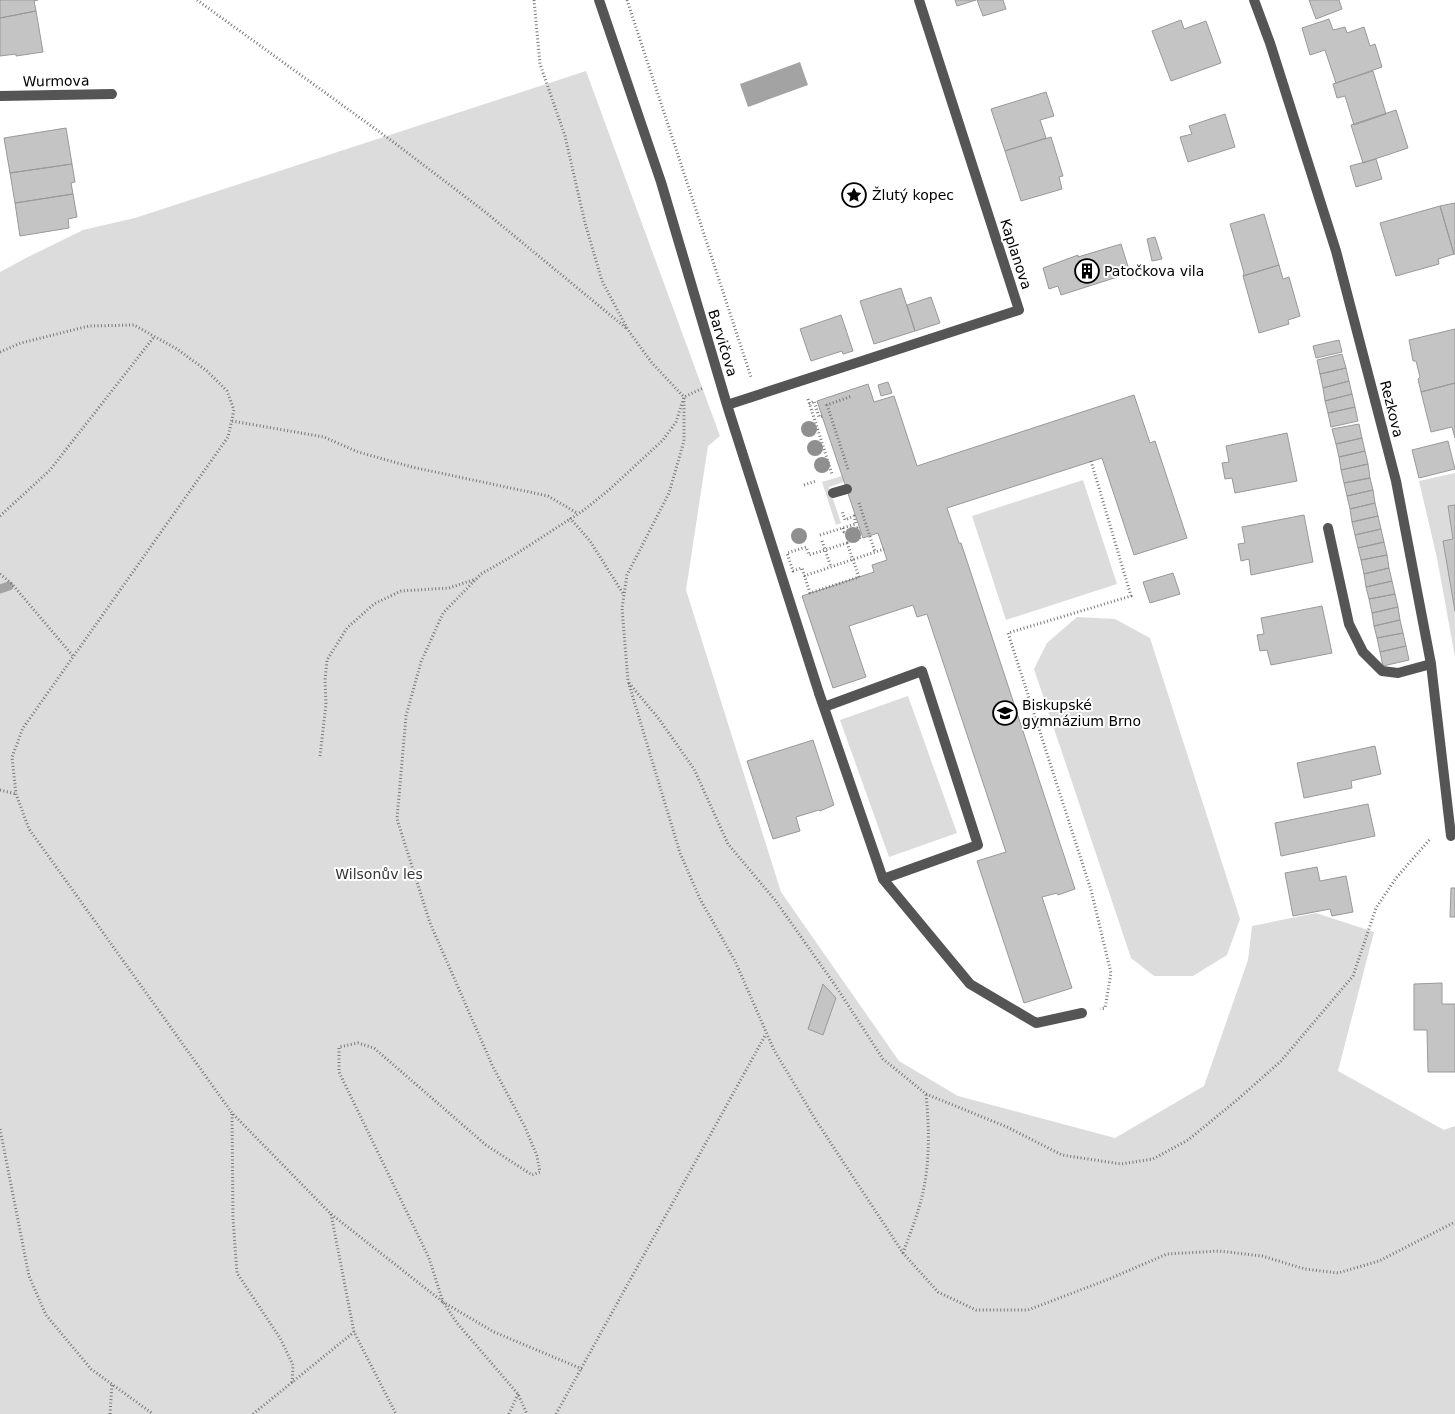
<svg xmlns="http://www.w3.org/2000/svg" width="1455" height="1414" font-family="'DejaVu Sans',sans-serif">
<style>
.green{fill:#dcdcdc}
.water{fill:#a3a3a3}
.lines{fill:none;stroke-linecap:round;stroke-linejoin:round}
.stream{stroke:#a3a3a3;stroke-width:9}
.building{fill:#c4c4c4;stroke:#999}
.path{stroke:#777;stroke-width:3;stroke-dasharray:1 2.5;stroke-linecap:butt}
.service{stroke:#555;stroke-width:10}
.minor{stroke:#555;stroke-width:10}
.tree{fill:#8f8f8f}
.labels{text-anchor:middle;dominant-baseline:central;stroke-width:4;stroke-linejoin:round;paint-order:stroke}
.street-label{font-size:14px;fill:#000;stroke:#fff}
.poi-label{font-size:14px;fill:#000;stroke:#fff;text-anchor:start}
.park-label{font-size:14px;fill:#333;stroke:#fff}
</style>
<rect width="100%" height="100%" fill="#fff"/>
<path class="green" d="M586,71l134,365 -12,10 -22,144 95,302 118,169 59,35 157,42 89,-52 44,-126 4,-34 64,-13 58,19 -36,139 106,59 11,-4v288h-1455v-1142l26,-14 57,-28 52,-12z
M1455,473v184l-18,-99 -18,-77z
M842,476l2,6 -15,5 12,36 -5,2 -14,-43z
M1083,480l34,104 -111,36 -34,-104z
M1077,617l38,2 35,19 90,281 -13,36 -34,21h-39l-23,-18 -97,-289 13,-26z
M908,696l49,137 -68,24 -49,-137z"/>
<path class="water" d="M800,62l8,23 -60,22 -8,-23z"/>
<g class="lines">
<path class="stream" d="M0,589l9,-3"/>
</g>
<path class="building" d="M0,0h38l-4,1 2,10 -36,7z
M955,0h21l-19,6z
M977,0h26l3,9 -23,7z
M1309,0h30l3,9 -26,10z
M36,11l7,41 -27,4v-2l-16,2v-38z
M1329,19l4,11 12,-3 2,6 17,-6 6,19 5,-2 7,23 -46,16 -11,-33 -15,5 -8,-27z
M1181,20l3,9 22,-8 15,42 -50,18 -19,-50z
M1373,71l13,43 -32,11 -9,-29 -8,2 -4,-14z
M1046,92l8,24 -14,4 6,18 -41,13 -14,-42z
M1396,110l12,38 -45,15 -12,-38z
M1225,114l10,33 -47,15 -8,-25 12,-3 -3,-8z
M66,128l6,36 -62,9 -6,-35z
M1051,137l12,39 -4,1 3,12 -41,12 -16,-50z
M1376,159l6,20 -26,8 -6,-21z
M72,164l3,18 -4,1 2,11 -58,9 -5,-30z
M73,194l4,23 -9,2 1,9 -49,8 -5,-33z
M1455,203v51h-1l-14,-48z
M1440,206l14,48 -16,5 1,5 -43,12 -16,-53z
M1264,214l15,51 -36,11 1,-3 -14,-49z
M1155,237l7,22 -10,2 -5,-22z
M1121,244l9,29 -69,22 -3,-9 -9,3 -6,-21 35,-13v2z
M1279,265l4,14 6,-2 11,39 -12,4 1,4 -30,9 -16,-57z
M901,288l14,43 -41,13 -14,-43z
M931,297l9,26 -25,8 -8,-26z
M841,315l12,36 -10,3 -1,-3 -31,10 -11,-32z
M1455,329v54l-34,9 -3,-13 2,-2 -4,-16h-3l-4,-21z
M1339,340l3,12 -26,6 -3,-12z
M1342,354l4,14 -26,6 -3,-14z
M1346,368l3,13 -26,7 -3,-14z
M1349,381l3,13 -27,7 -2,-13z
M888,382l4,11 -11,3 -3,-11z
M1455,383v55l-3,-11 -21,5 -10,-40z
M868,384l6,18 20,-6 23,70 217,-71 16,48 5,-2 32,97 -53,17 -32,-97 -155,50 12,35h2l114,346 -17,6 -1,-2 -15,4 30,91 -48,15 -47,-142 29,-9 -79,-238 -10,3 -4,-12 -64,21 17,51 -33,11 -31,-92 72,-24 -2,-7 15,-5 -9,-27 -15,5 -46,-137z
M1352,394l3,13 -27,6 -3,-12z
M1355,407l3,14 -27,6 -3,-14z
M1359,424l3,14 -26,6 -4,-15z
M1287,433l10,48 -62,12 -3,-15 -7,1 -3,-16 7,-1 -3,-16z
M1362,438l3,13 -26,6 -3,-13z
M1448,441l7,28 -36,9 -7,-28z
M1365,451l3,13 -27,6 -2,-13z
M1368,464l2,14 -26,5 -3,-13z
M1370,478l3,12 -26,6 -3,-13z
M1373,490l2,13 -25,6 -3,-13z
M1375,503l3,13 -26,6 -2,-13z
M1455,505v106l-12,-70 10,-2 -5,-33z
M1304,515l9,47 -62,13 -2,-16 -8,2 -3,-17 7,-1 -3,-16z
M1378,516l3,13 -26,6 -3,-13z
M1381,529l3,13 -26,6 -3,-13z
M1384,542l3,13 -26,5 -3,-12z
M1387,555l2,13 -25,6 -3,-14z
M1389,568l3,13 -26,6 -2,-13z
M1173,573l7,21 -30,9 -7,-21z
M1392,581l3,13 -26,5 -3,-12z
M1395,594l3,13 -26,6 -3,-14z
M1322,606l10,47 -61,12 -4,-15 -7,1 -3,-16 7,-1 -3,-16z
M1398,607l2,13 -26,6 -2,-13z
M1400,620l3,13 -26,5 -3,-12z
M1403,633l3,13 -26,6 -3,-14z
M1406,646l3,14 -26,6 -3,-14z
M813,740l21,65 -14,6 -1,-1 -23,7 4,14 -27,8 -26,-78z
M1375,746l6,28 -30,7 1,7 -48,10 -7,-35z
M1368,804l7,32 -94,20 -6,-33z
M1317,867l3,14 26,-5 7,36 -21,4 -2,-7 -37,7 -8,-43z
M1451,888h4v29h-5z
M1442,983v21h13v68h-27l-1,-42h-13v-46z
M823,984l13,14 -13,37 -15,-6z"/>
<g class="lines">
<path class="path" d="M197,0l195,141 92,70 142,117
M534,0l6,64 25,72 20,87 17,58 26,49 24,33 32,34v44l-15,52 -42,82 -5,33 6,73 52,172 20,46 35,62 39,89 43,72 86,131 35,39 38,18h52l81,-31 58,-25 52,-3 43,5 43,13 33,4 41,-12 76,-39
M627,0l124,377
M0,352l21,-9 68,-17 45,-1 43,24 30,22 20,20 7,19 -6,27 -205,291 -11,29 4,37 13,35 203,284 99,101 112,88 14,21 61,71 9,20
M808,399l24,75
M809,404l5,-3 5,16 3,-1
M232,421l92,16 34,15 54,15 136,29 29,17
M1091,461l40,135 -123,37 83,257 20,83 -6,35 -5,1
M848,469l-21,-64 25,-9
M804,485l12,-4
M859,503l16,49
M0,516l50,-46 104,-133
M570,518l20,23 34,54
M843,528l1,4 13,-4 3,11
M820,535l36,-11 -2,-8 -9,4 -3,-9
M822,541l9,26
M847,543l12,34 -49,16 -8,-25 -9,3 -6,-18 19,-6 3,8z
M0,574l12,10 61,72
M804,576l80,-27
M629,683l30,36 35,50 34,75 47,56 60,85 48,74 43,35 81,33 55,28 59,9 32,-5 35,-19 49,-40 44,-39 72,-85 23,-68 20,-30 35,-40
M320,756l6,-52 -1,-24 2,-20 20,-32 27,-24 27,-13 48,-3 27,-9
M0,790l16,4
M232,1114l1,105 4,54 43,65 13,27 -1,19
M0,1129l29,147 17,39 45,54 62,45
M331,1214l23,118 42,82
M903,1253c8,-22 17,-44 21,-66 6,-31 5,-62 2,-93
M582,1369l-88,-37 -51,-30 -14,-44 -90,-186v-25l19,-4 16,5 112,97 46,30 8,-3 -3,-16 -12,-29 -32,-60 -63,-144 -33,-104 9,-103 15,-54 22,-49 38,-39 35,-20 68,-44 26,-21 53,-49 13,-18 8,-25 19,-9
M110,1414l2,-30
M253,1414l101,-82
M509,1414l9,-20
M556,1414l210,-380"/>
<path class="service" d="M833,493l14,-4
M1328,528l21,96 14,28 19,19 16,2 33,-9
M819,693l64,186 87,105 66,39 46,-10
M824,707l98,-36 56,174 -95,34"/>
<path class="minor" d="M599,0l62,182 66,223 92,288
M1254,0l16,43 66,208 60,230 35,183 20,172
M0,96l112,-2
M727,405l292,-95 -100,-310"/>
</g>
<g class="tree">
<circle cx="809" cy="429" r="8"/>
<circle cx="815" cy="448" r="8"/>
<circle cx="822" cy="465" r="8"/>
<circle cx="853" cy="535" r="8"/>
<circle cx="799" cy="536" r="8"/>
</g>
<defs>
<g id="sight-ring" transform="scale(1.25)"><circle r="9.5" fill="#fff" stroke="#000" stroke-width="1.5"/><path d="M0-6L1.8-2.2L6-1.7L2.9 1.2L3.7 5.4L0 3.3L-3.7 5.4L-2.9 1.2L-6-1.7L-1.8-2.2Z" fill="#000"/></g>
<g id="building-ring" transform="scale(1.25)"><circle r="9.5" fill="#fff" stroke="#000" stroke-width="1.5"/><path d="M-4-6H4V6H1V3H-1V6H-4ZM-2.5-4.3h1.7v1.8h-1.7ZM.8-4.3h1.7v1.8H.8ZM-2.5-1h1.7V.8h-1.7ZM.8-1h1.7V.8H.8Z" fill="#000"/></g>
<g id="school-ring" transform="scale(1.25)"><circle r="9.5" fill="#fff" stroke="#000" stroke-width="1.5"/><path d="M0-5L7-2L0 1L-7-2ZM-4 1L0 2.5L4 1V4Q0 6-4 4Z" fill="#000"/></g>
</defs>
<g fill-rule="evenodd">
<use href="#sight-ring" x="854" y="195"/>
<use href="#building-ring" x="1087" y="271"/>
<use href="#school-ring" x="1005" y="713"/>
</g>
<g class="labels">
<g class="street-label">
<text transform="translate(56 81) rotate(-1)">Wurmova</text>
<text transform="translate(1016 254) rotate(72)">Kaplanova</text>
<text transform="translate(723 343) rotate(73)">Barvičova</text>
<text transform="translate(1392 409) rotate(76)">Rezkova</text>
</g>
<g class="poi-label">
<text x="872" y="195">Žlutý kopec</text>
<text x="1104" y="271">Patočkova vila</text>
<text x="1022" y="705">Biskupské<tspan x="1022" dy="16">gymnázium Brno</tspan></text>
</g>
<g class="park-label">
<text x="379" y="874">Wilsonův les</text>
</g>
</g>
</svg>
